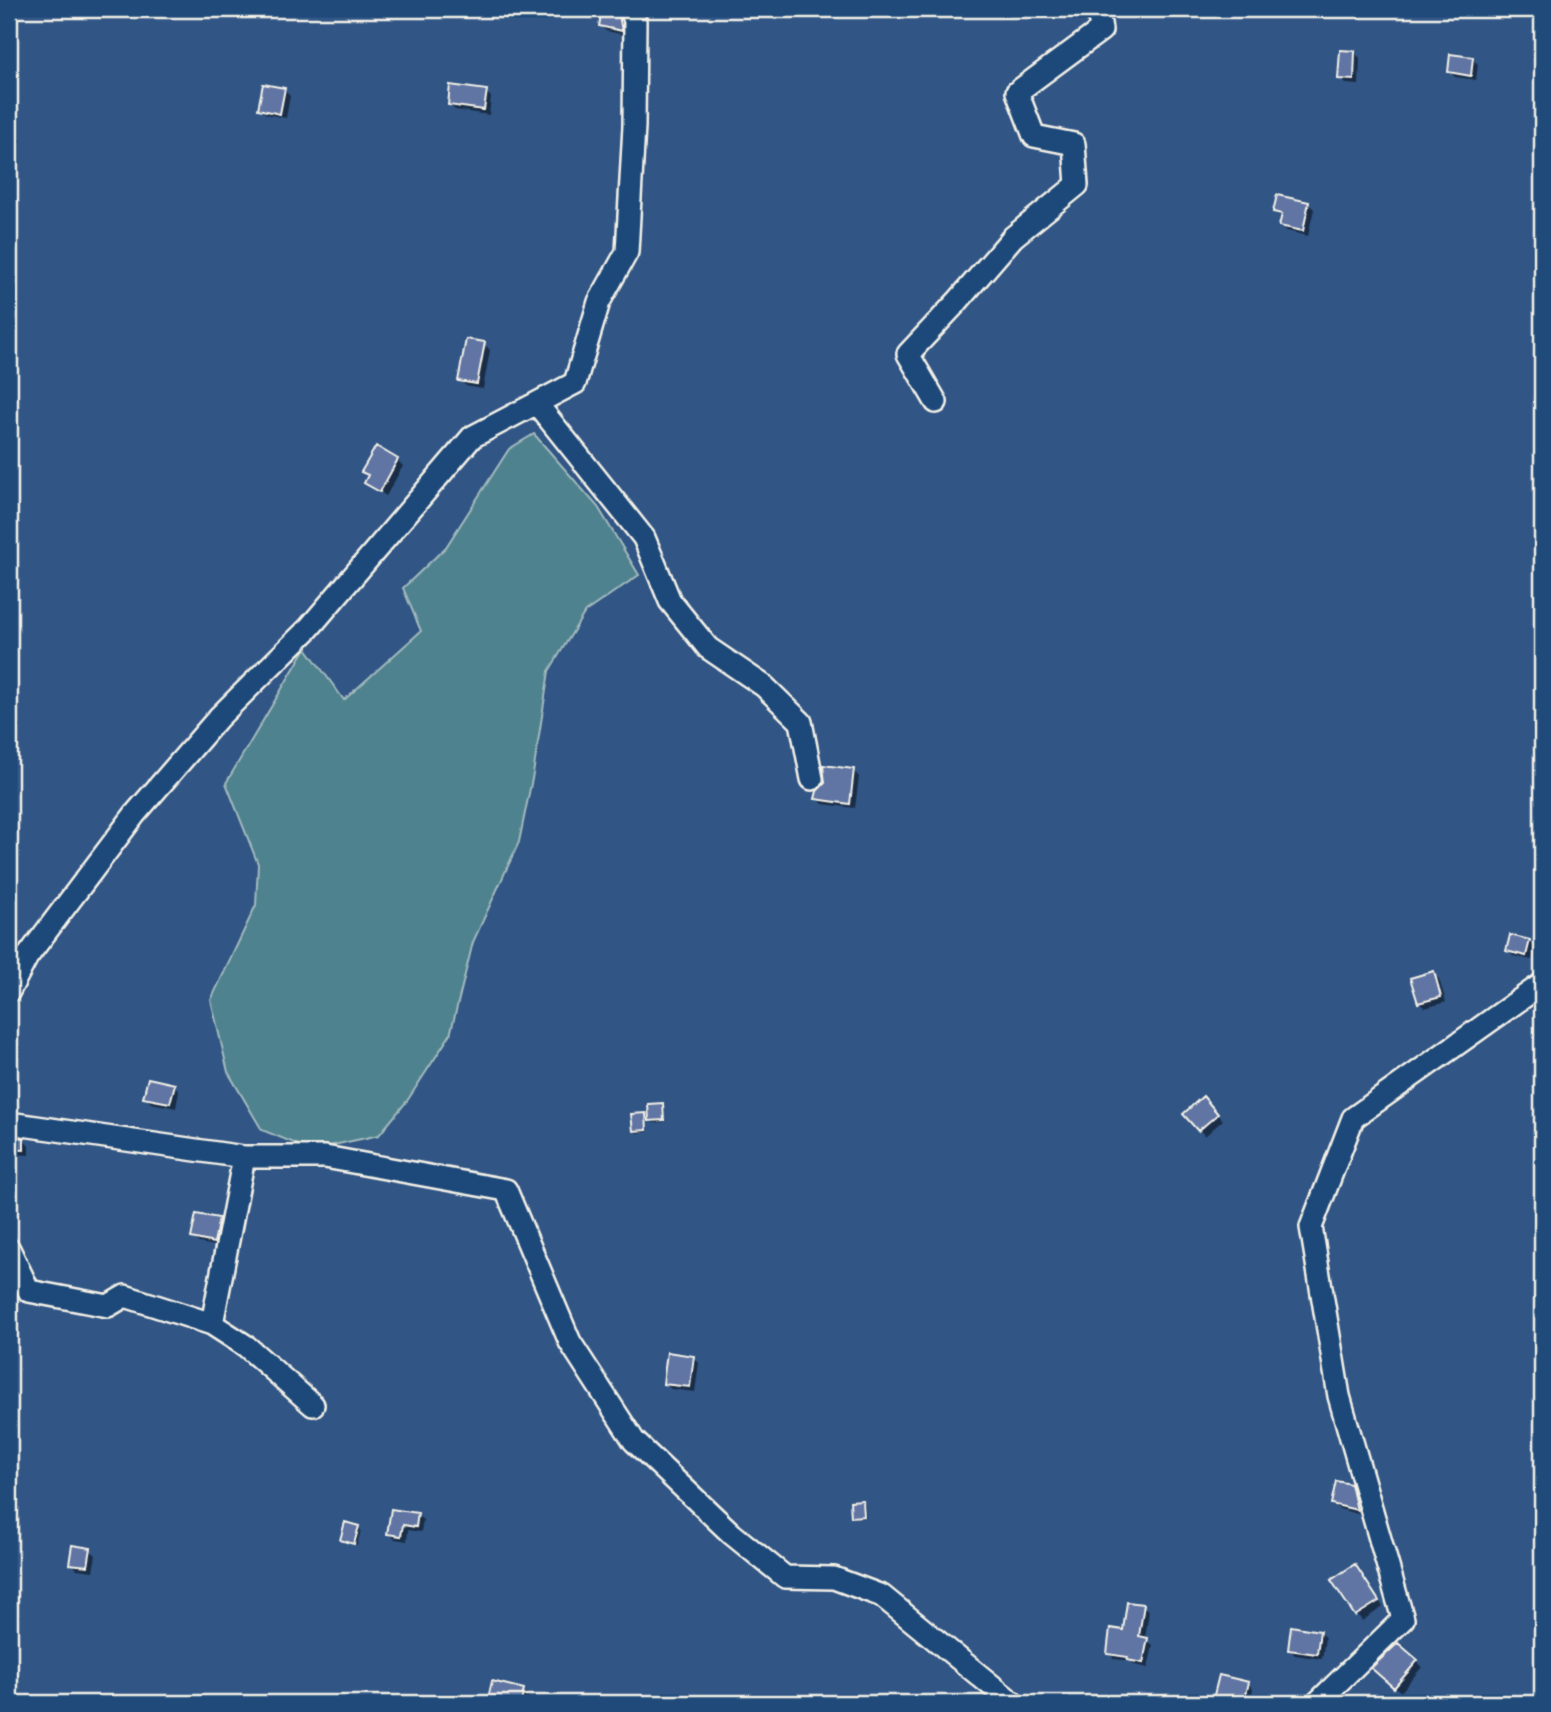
<svg xmlns="http://www.w3.org/2000/svg" width="1551" height="1712" font-family="'Architects Daughter',sans-serif">
<style>
.green{fill:#4f828f;stroke:#a2babc;stroke-width:2}
.shadow{fill:#0007}
.building{fill:#6075a3;stroke:#f4f1e8;stroke-width:2}
.lines{fill:none;stroke-linecap:round;stroke-linejoin:round}
.minor-casing{stroke:#f4f1e8;stroke-width:26}
.minor{stroke:#1f4a7a;stroke-width:21}
</style>
<rect width="100%" height="100%" fill="#315585"/>
<filter id="ink" filterUnits="userSpaceOnUse"><feTurbulence type="fractalNoise" baseFrequency=".0143" numOctaves="2"/><feDisplacementMap in="SourceGraphic" scale="14" xChannelSelector="R" yChannelSelector="G"/><feConvolveMatrix kernelMatrix="1 2 1 2 8 2 1 2 1" color-interpolation-filters="sRGB"/></filter>
<g filter="url(#ink)">
<path class="green" d="M534,434l64,73 41,68 -54,37 -36,59 -16,103 -14,68 -46,100 -23,93 -43,66 -28,34 -68,15 -49,-20 -34,-58 -17,-72 45,-95 2,-41 -32,-81 80,-135 38,52 77,-69 -18,-43 43,-41 63,-98z"/>
<path class="shadow" d="M604,9h13l6,6 3,20 -20,-4 -6,-6z
M1354,52l6,6 -1,27 -13,-1 -6,-6z
M1472,59l6,5 -2,16 -21,-3 -5,-5z
M284,90l6,6 -4,22 -20,-4 -6,-5z
M486,92l5,5 -2,18 -34,-5 -6,-6z
M1308,203l6,6 -6,27 -21,-5 -6,-5 2,-8 -8,-7z
M484,344l6,6 -7,39 -17,-3 -6,-6z
M397,460l6,6 -17,30 -20,-14 3,-5 -6,-6z
M854,771l5,6 -4,31 -32,-4 -6,-6z
M1529,941l6,6 -3,13 -19,-4 -5,-6z
M1433,973l6,6 7,23 -21,6 -6,-5z
M174,1085l5,6 -3,17 -25,-5 -6,-6z
M1208,1104l15,16 -18,16 -20,-22z
M662,1105l2,3 1,14 -12,1 -2,-2z
M645,1115l2,2 1,15 -11,1 -3,-3z
M9,1138l15,2 5,6v9l-16,-1 -4,-5z
M218,1220l6,5 -4,22 -21,-4 -6,-6z
M693,1357l6,6 -4,29 -24,-3 -6,-6z
M1350,1486l6,6 6,23 -23,-6 -6,-5z
M863,1502l2,2 1,13 -11,1 -2,-2z
M417,1515l6,5 -2,12 -13,-2 -1,11 -12,-2 -6,-5z
M346,1524l15,6 -4,15 -15,-6z
M90,1550l6,5 -3,16 -16,-2 -6,-6z
M1360,1572l23,35 -21,14 -28,-41z
M1143,1606l6,5 -4,28 8,6 -5,23 -13,-3 -4,-4 -17,-2 -5,-6z
M1320,1632l5,6 -3,21 -27,-4 -6,-6z
M1417,1661l5,6 -21,25 -22,-18z
M1220,1677l28,6 5,6 -3,14h-36z
M523,1690l6,6 -2,7 -38,-2z
M1101,1699l17,1 4,3h-21z"/>
<path class="building" d="M602,9h16l4,22 -23,-5z
M1340,50l15,1 -1,29 -16,-1z
M1450,54l23,3 -2,19 -23,-4z
M263,84l22,4 -5,26 -22,-5z
M450,85l37,5 -3,20 -36,-5z
M1277,195l32,7 -6,29 -24,-5 3,-12 -9,-2z
M466,339l19,3 -8,42 -19,-3z
M376,446l22,13 -18,33 -16,-9 4,-8 -7,-3z
M823,765l31,4 -4,35 -35,-5 2,-8 8,-8z
M1510,935l20,5 -4,16 -20,-5z
M1434,971l7,26 -23,6 -8,-25z
M148,1078l27,6 -5,19 -27,-5z
M1203,1096l15,18 -20,17 -15,-17z
M663,1103l1,17 -15,1 -1,-17z
M646,1113l1,17 -14,1 -2,-17z
M9,1136l15,2v12l-15,-1z
M196,1214l23,4 -5,25 -23,-5z
M667,1352l27,4 -4,31 -27,-3z
M1336,1481l15,3 6,26 -26,-6z
M863,1500l1,16 -13,1 -1,-16z
M391,1509l27,4 -2,14 -13,-2 -2,11 -14,-2z
M345,1522l14,4 -5,18 -14,-4z
M72,1545l19,3 -3,18 -19,-2z
M1355,1564l24,37 -24,15 -24,-36z
M1127,1602l17,2 -5,32 9,2 -5,25 -16,-3 1,-3 -21,-3 3,-26 13,2z
M1291,1626l29,5 -3,23 -29,-4z
M1398,1643l20,17 -24,28 -23,-20z
M1219,1675l30,7 -5,21h-32z
M492,1681l32,8 -3,14h-34z"/>
<g class="lines">
<g class="minor-casing">
<path id="minor" d="M936,402l-28,-48 49,-52 56,-65 64,-52 -3,-41 -40,-8 -17,-44 84,-62 -3,-21
M537,404l107,134 26,63 38,47 56,38 37,36 11,57
M9,991l18,-34 108,-143 84,-97 90,-89 163,-191 103,-54 24,-81 28,-50 7,-126 1,-105 -4,-12
M9,1123l235,34
M9,1249l20,42 79,15 17,-10 87,28 32,-167h81l181,33 64,152 64,99 98,93 53,43 49,1 48,18 131,107
M212,1324l34,22 67,59
M1317,1703l86,-84 -64,-223 -28,-169 42,-109 189,-134"/>
</g>
<use href="#minor" class="minor"/>
</g>
</g>
<rect width="1551" height="1712" fill="none" stroke="#1f4a7a" stroke-width="35"/>
<rect x="18" y="18" width="1516" height="1677" fill="none" stroke="#f4f1e8" stroke-width="2.5" filter="url(#ink)"/>
</svg>
